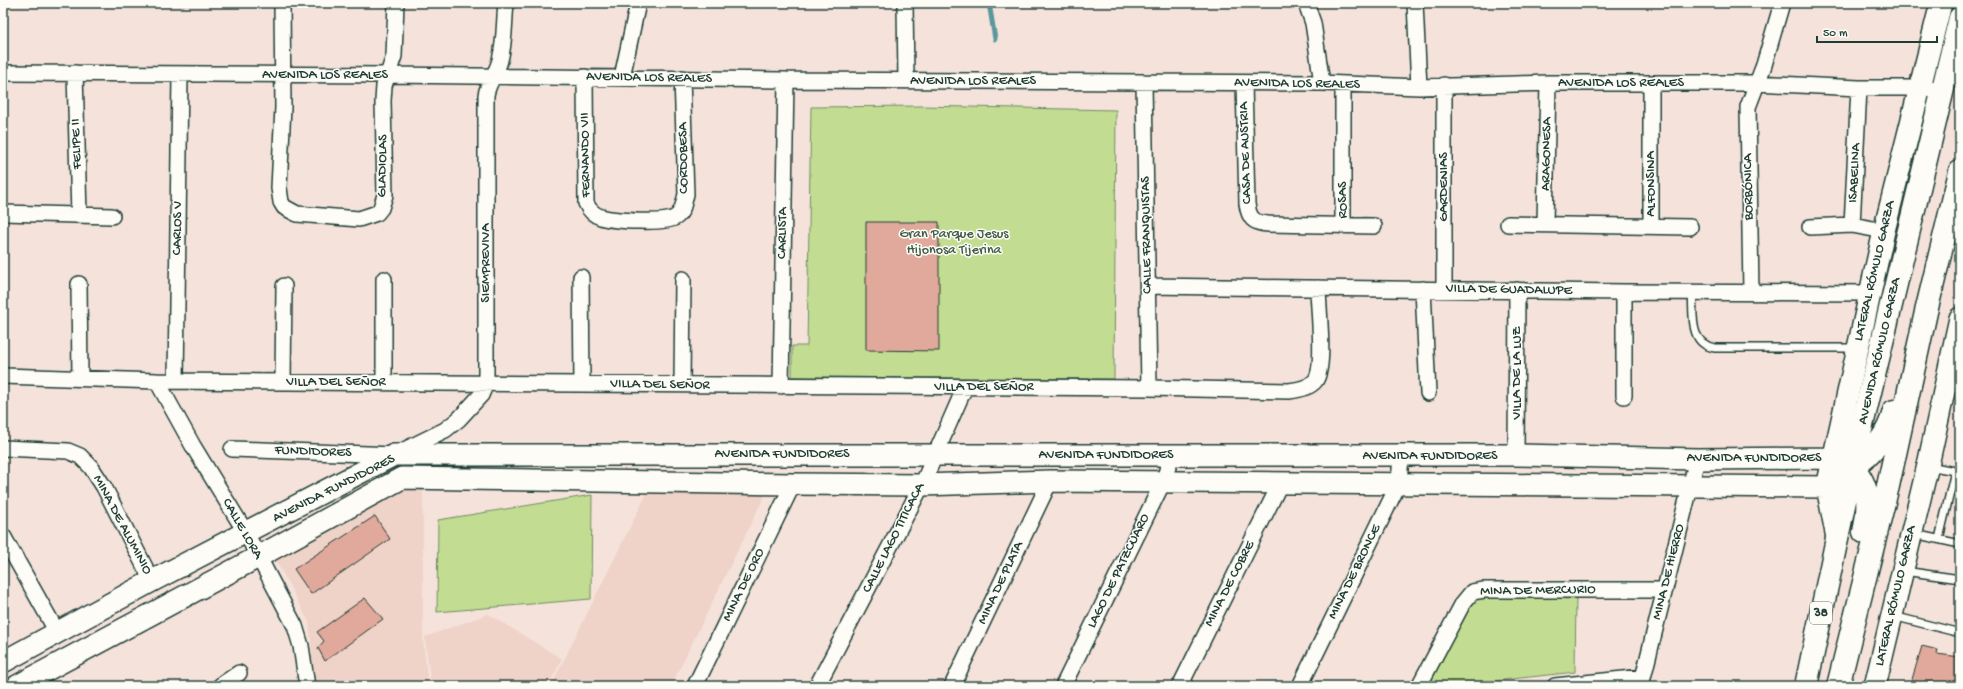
<svg xmlns="http://www.w3.org/2000/svg" width="1963" height="689" font-family="'Gochi Hand',sans-serif">
<style>
.built{fill:#efd2c8}
.green{fill:#c2dc92;stroke:#708c63}
.lines{fill:none;stroke-linecap:round;stroke-linejoin:round}
.stream{stroke:#5d979e;stroke-width:5}
.building{fill:#e1a99b;stroke:#1f3d34}
.lane-casing{stroke:#1f3d34;stroke-width:10}
.street-casing{stroke:#1f3d34;stroke-width:18}
.secondary-casing{stroke:#1f3d34;stroke-width:24}
.primary-casing{stroke:#1f3d34;stroke-width:25}
.lane{stroke:#fdfcf7;stroke-width:7}
.street{stroke:#fdfcf7;stroke-width:15}
.secondary{stroke:#fdfcf7;stroke-width:21}
.primary{stroke:#fdfcf7;stroke-width:22}
.labels{text-anchor:middle;dominant-baseline:central;stroke-width:3;stroke-linejoin:round;paint-order:stroke}
.shield{fill:#fdfcf7;stroke:#62766e;stroke-width:1}
.shield-label{font-size:13px;font-weight:bold;fill:#1f3d34}
.street-label{font-size:14px;fill:#1f3d34;stroke:#fdfcf7}
.park-label{font-size:14px;fill:#405d47;stroke:#fdfcf7}
</style>
<rect width="100%" height="100%" fill="#f5e3db"/>
<filter id="ink" filterUnits="userSpaceOnUse"><feTurbulence type="fractalNoise" baseFrequency=".025" numOctaves="2"/><feDisplacementMap in="SourceGraphic" scale="8" xChannelSelector="R" yChannelSelector="G"/><feConvolveMatrix kernelMatrix="1 2 1 2 8 2 1 2 1" color-interpolation-filters="sRGB"/></filter>
<g filter="url(#ink)">
<path class="built" d="M407,486l16,1v153l5,46h-113l-6,-64 -35,-65z
M648,491l118,2 -95,193h-120z
M488,614l74,45 -14,27h-117l-6,-49z"/>
<path class="green" d="M921,106l195,4 -2,269 -322,-2v-31h15l4,-239z
M592,495l-1,104 -154,13 1,-92z
M1471,596l105,3 -1,73 -126,14h-22z"/>
<g class="lines">
<path class="stream" d="M989,3l6,36"/>
</g>
<path class="building" d="M866,222h73v129l-73,-1z
M375,516l15,23 -79,55 -17,-25z
M365,598l18,21 -58,42 -7,-13 6,-7 -7,-9z
M1922,646l16,4 -1,4 23,3v29h-50z"/>
<g class="lines">
<g class="lane-casing">
<path id="lane" d="M1692,292c2,22 -4,52 23,56h140
M1929,466l31,6
M1914,534l46,10
M1939,539l16,-68
M1904,571l56,8
M1893,616l67,17"/>
</g>
<g class="street-casing">
<path id="street" d="M282,3l1,104 -4,81 2,14 3,5 13,7 62,5 18,-6 4,-5 4,-13 -2,-94 1,-15 10,-30 2,-53
M905,3l1,77
M1306,3l7,20 9,60
M1415,3l4,84
M3,73l385,2 398,5 536,3 97,4 129,-4h208l103,5h61l22,3
M75,73l4,142
M585,77l1,126c3,7 8,12 15,14 13,4 65,7 75,0 7,-5 8,-15 10,-23l-4,-116
M622,77l16,-74
M1144,82l5,306
M1244,83l3,121c2,14 6,19 21,20l106,2
M1444,85v204
M3,213l109,3
M1508,224l182,3
M1545,224l3,-141
M1852,225l7,-137
M1343,226v-142
M1651,226v-142
M1810,227l42,-2 32,6
M581,277l1,107
M384,279v103
M79,284l1,94
M1148,286l476,6 245,1
M1423,289l5,104
M1751,292l-3,-185 16,-42 18,-62
M3,376l154,5 992,7 140,3c9,-1 20,-3 26,-10 11,-13 3,-74 3,-93
M157,381l36,65 53,87 49,93 6,20 6,40
M176,381l4,-306
M283,382l1,-96
M682,385l1,-106
M781,386l5,-306
M1624,396v-104
M3,448l65,3 12,5 11,11 13,20 48,94
M232,449l162,6 51,-25 14,-11 22,-24 5,-12v-288c2,-13 11,-22 14,-35 5,-18 4,-38 6,-57
M1516,455l1,-165
M3,536l54,96
M220,686l19,-13
M695,686l98,-202
M817,686l105,-201 43,-98
M952,686l98,-205
M1063,686l100,-204 9,-27
M1180,686l101,-204
M1300,686l99,-203 2,-27
M1419,686l44,-83 9,-11 12,-2h181
M1555,686l88,-9
M1641,686l56,-227"/>
</g>
<g class="secondary-casing">
<path id="secondary" d="M1837,538l-10,-51 57,-256 57,-228
M3,662l149,-81 242,-126h1122l181,4 136,-1 19,9 -25,20 -777,-6 -128,4 -129,-1 -391,-6 -144,79 -241,129
M1875,686l53,-221 32,-147"/>
</g>
<g class="primary-casing">
<path id="primary" d="M1852,467c19,19 17,41 12,65
M1852,467c21,-14 36,-31 42,-56
M1806,686l46,-219 108,-449
M1838,686l50,-200 38,-174 34,-140"/>
</g>
<use href="#lane" class="lane"/>
<use href="#street" class="street"/>
<use href="#secondary" class="secondary"/>
<use href="#primary" class="primary"/>
</g>
</g>
<g class="labels">
<rect class="shield" x="1810" y="602" width="22" height="22" rx="3"/>
<g class="shield-label">
<text x="1821" y="613">38</text>
</g>
<g class="street-label">
<text x="325" y="75">AVENIDA LOS REALES</text>
<text transform="translate(649 78) rotate(1)">AVENIDA LOS REALES</text>
<text x="973" y="81">AVENIDA LOS REALES</text>
<text x="1621" y="83">AVENIDA LOS REALES</text>
<text transform="translate(1297 84) rotate(1)">AVENIDA LOS REALES</text>
<text transform="translate(77 144) rotate(-92)">FELIPE II</text>
<text transform="translate(1246 153) rotate(-92)">CASA DE AUSTRIA</text>
<text transform="translate(1547 154) rotate(-89)">ARAGONESA</text>
<text transform="translate(586 155) rotate(-91)">FERNANDO VII</text>
<text transform="translate(684 158) rotate(-91)">CORDOBESA</text>
<text transform="translate(383 166) rotate(-89)">GLADIOLAS</text>
<text transform="translate(1855 173) rotate(-87)">ISABELINA</text>
<text transform="translate(1651 184) rotate(-90)">ALFONSINA</text>
<text transform="translate(1444 187) rotate(-90)">GARDENIAS</text>
<text transform="translate(1749 187) rotate(-91)">BORBÓNICA</text>
<text transform="translate(1343 200) rotate(-90)">ROSAS</text>
<text transform="translate(178 228) rotate(-89)">CARLOS V</text>
<text transform="translate(783 233) rotate(-89)">CARLISTA</text>
<text transform="translate(1147 235) rotate(-91)">CALLE FRANQUISTAS</text>
<text transform="translate(486 263) rotate(-90)">SIEMPREVIVA</text>
<text transform="translate(1875 271) rotate(-77)">LATERAL RÓMULO GARZA</text>
<text transform="translate(1509 290) rotate(1)">VILLA DE GUADALUPE</text>
<text transform="translate(1880 351) rotate(-77)">AVENIDA RÓMULO GARZA</text>
<text transform="translate(1517 373) rotate(-90)">VILLA DE LA LUZ</text>
<text x="336" y="382">VILLA DEL SEÑOR</text>
<text transform="translate(660 385) rotate(1)">VILLA DEL SEÑOR</text>
<text x="984" y="387">VILLA DEL SEÑOR</text>
<text transform="translate(313 452) rotate(2)">FUNDIDORES</text>
<text x="782" y="454">AVENIDA FUNDIDORES</text>
<text x="1106" y="455">AVENIDA FUNDIDORES</text>
<text x="1430" y="456">AVENIDA FUNDIDORES</text>
<text x="1754" y="458">AVENIDA FUNDIDORES</text>
<text transform="translate(334 489) rotate(-27)">AVENIDA FUNDIDORES</text>
<text transform="translate(122 525) rotate(62)">MINA DE ALUMINIO</text>
<text transform="translate(242 529) rotate(60)">CALLE LORA</text>
<text transform="translate(894 538) rotate(-63)">CALLE LAGO TITICACA</text>
<text transform="translate(1119 571) rotate(-64)">LAGO DE PATZCUARO</text>
<text transform="translate(1355 572) rotate(-64)">MINA DE BRONCE</text>
<text transform="translate(1669 572) rotate(-76)">MINA DE HIERRO</text>
<text transform="translate(1001 583) rotate(-65)">MINA DE PLATA</text>
<text transform="translate(1230 584) rotate(-63)">MINA DE COBRE</text>
<text transform="translate(744 585) rotate(-64)">MINA DE ORO</text>
<text transform="translate(1538 591) rotate(-1)">MINA DE MERCURIO</text>
<text transform="translate(1896 596) rotate(-77)">LATERAL RÓMULO GARZA</text>
</g>
<g class="park-label">
<text x="954" y="234">Gran Parque Jesus<tspan x="954" dy="16">Hijonosa Tijerina</tspan></text>
</g>
</g>
<rect width="1963" height="689" fill="none" stroke="#fdfcf7" stroke-width="16"/>
<rect x="8" y="8" width="1947" height="673" fill="none" stroke="#1f3d34" stroke-width="1.5" filter="url(#ink)"/>
<path d="M1817 36v6h120v-6" fill="none" stroke="#1f3d34" stroke-width="2"/>
<text x="1823" y="36" font-size="12" fill="#1f3d34" stroke="#fdfcf7" stroke-width="3" paint-order="stroke">50 m</text>
</svg>
